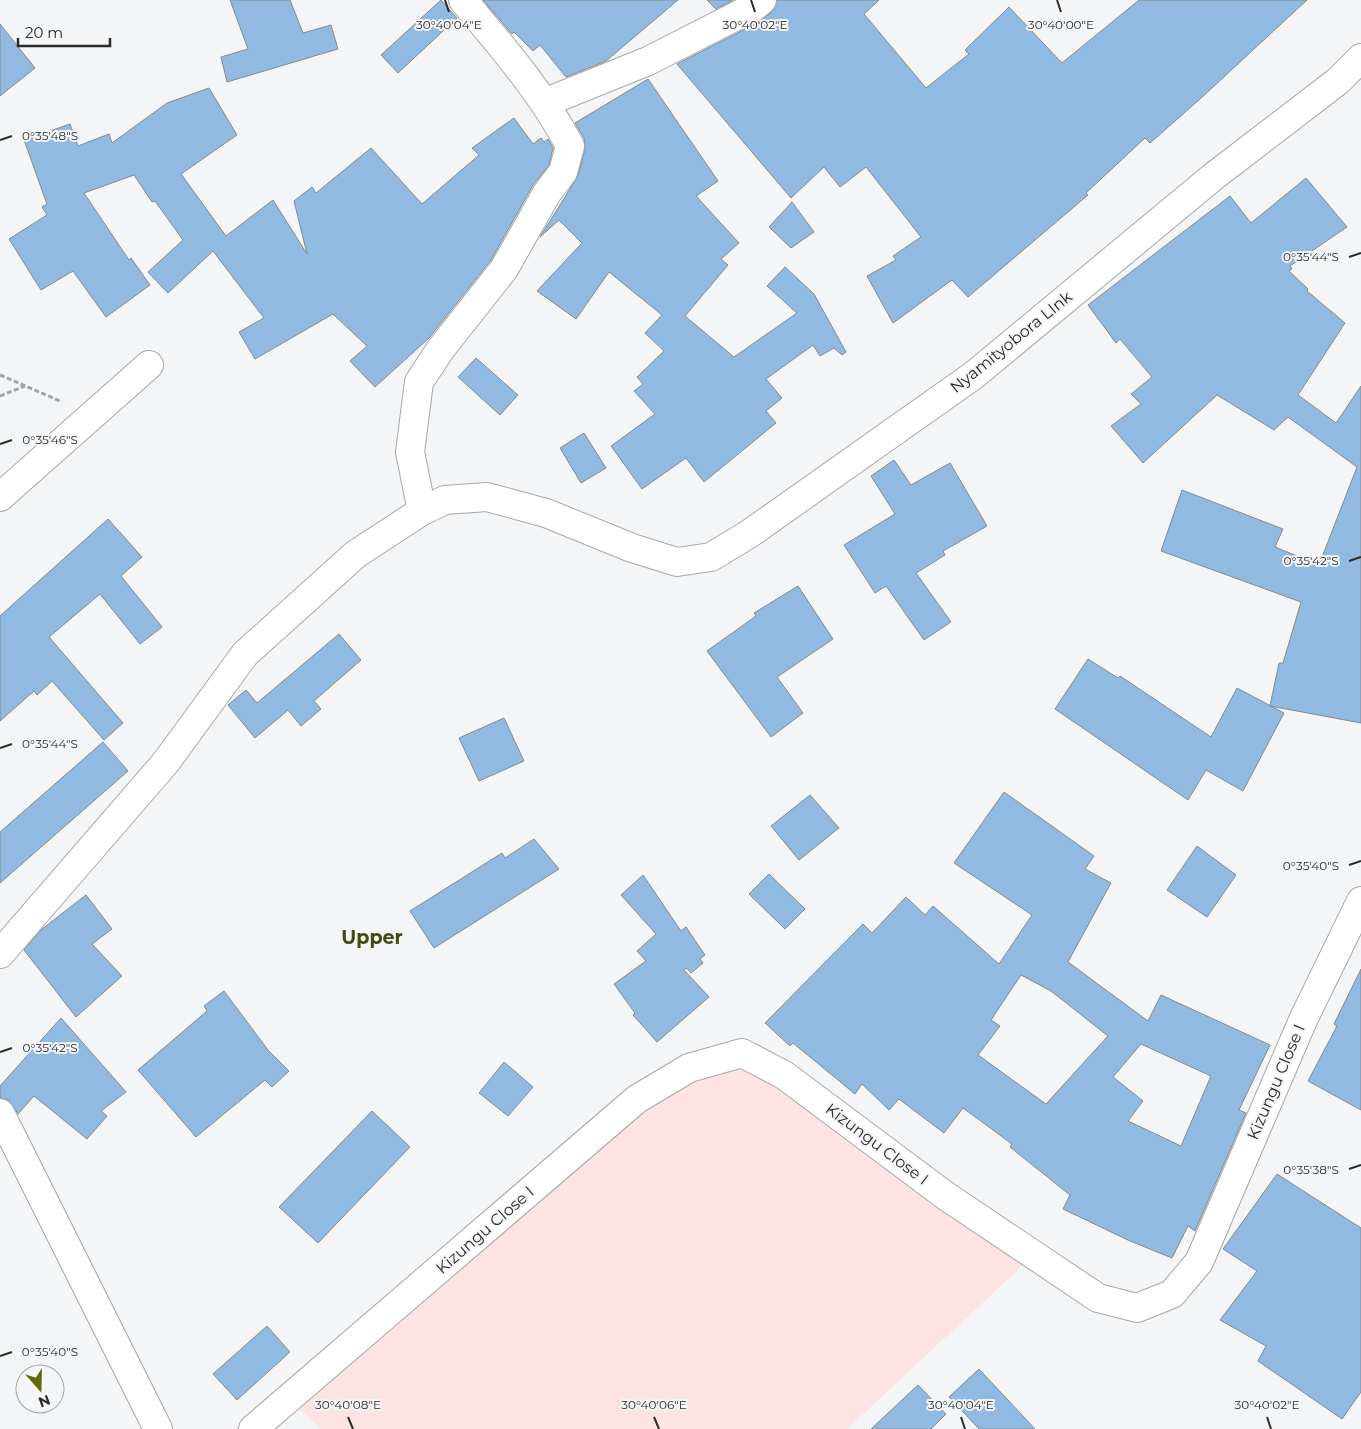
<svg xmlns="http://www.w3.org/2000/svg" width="1361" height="1429" font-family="Montserrat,sans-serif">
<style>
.education{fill:#fee3e5}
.building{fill:#91bae2;stroke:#88898a;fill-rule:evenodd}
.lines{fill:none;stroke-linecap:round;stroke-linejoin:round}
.minor-casing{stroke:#a6a7a8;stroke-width:30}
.path{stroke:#a4a5a6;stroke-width:3;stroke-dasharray:5 2.5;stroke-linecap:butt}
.minor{stroke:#fff;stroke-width:28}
.ticks{fill:none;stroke:#2b2b2c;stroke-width:2}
.labels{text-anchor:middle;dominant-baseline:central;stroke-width:4;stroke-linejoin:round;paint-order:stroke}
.street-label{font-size:16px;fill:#2b2b2c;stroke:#f3f5f6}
.quarter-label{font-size:19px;font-weight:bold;fill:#444a0d;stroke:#f3f5f6}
.ticks-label{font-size:12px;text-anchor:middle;fill:#2b2b2c;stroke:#f3f5f6;stroke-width:4;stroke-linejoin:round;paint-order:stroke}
</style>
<rect width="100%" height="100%" fill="#f3f5f6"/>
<path class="education" d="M742,1053l292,202 -187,174h-526l-32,-30 400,-331z"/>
<path class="building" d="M230,0h60l13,33 28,-8 7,24 -111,33 -6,-25 27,-8z
M441,0l16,18 -59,55 -17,-18z
M483,0h195l-72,61 -40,16 -26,-32 -7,6 -19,-19 -2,2z
M707,0h26l-17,9z
M777,0h102l-15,14 62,74 43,-34 -4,-4 44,-43 53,56 77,-63h168l-108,100 -49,43 -5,-5 -59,55 2,2 -120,102 -16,-17 -59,43 -26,-47 29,-16 -3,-4 28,-19 -55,-70 -26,20 -16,-20 -33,31 -114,-134 82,-42 13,-10z
M0,24l35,44 -35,28z
M648,79l70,102 -22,15 43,47 -18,16 7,6 -43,51 49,41 63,-44 -30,-27 18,-19 29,27 32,58 -4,3 -8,-7 -14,8 -7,-11 -47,34 16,19 -16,13 10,12 -72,59 -18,-24 -44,31 -31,-43 44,-32 -21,-23 9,-7 -6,-7 27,-26 -19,-18 17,-18 -53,-43 -33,47 -39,-28 45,-48 -23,-23 -19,17 38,-61 7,-27 -1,-11 -9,-15z
M209,88l28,47 -56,39 45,62 47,-36 34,54 -13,-53 18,-14 4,6 55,-45 51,56 57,-49 -7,-7 42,-30 19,26 8,-6 3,4 4,-3 5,9 -4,17 -16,20 -42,75 -62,78 -54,49 -25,-26 17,-15 -34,-32 -78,45 -16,-27 25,-14 -51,-67 -45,42 -20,-21 35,-32 -28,-39 -3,1 -18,-27 -50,18 45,67 2,-2 19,27 -44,32 -33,-46 -32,19 -32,-51 38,-24 -5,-8 5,-3 -23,-64 46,-16 8,22 31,-12 3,9 55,-40z
M1306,178l41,49 -57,39 2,3 -3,2 19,18 -1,2 38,32 -47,72 38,28 25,-37v337l-91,-17 9,-43h4l18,-61 -140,-51 21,-61 101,39 -8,18 44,18 38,-98 -69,-50 -14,13 -57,-35 -74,68 -32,-37 30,-22 -10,-10 21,-17 -32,-38 -4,4 -28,-38 142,-109 21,27z
M792,202l22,30 -23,16 -22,-21z
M476,358l42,37 -18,20 -42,-38z
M584,433l22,35 -25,15 -21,-35z
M894,460l17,25 39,-22 37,63 -44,25 2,4 -29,18 35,49 -27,18 -38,-54 -11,7 -31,-48 51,-31 -24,-38z
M108,519l34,38 -21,19 41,51 -22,17 -40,-50 -51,43 74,86 -19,17 -52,-59 -15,14 -3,-4 -34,30v-105z
M798,586l35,53 -56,38 26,36 -32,24 -64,-86 49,-35 -2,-3z
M339,634l22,26 -47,41 7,8 -20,17 -13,-16 -33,28 -27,-33 18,-15 11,13z
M1088,659l30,19 2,-2 91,61 26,-49 47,25 -41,78 -37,-21 -18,30 -133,-91z
M504,718l20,43 -45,20 -20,-43z
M103,742l25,29 -128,112v-51z
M1004,792l90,64 -9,13 26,14 -43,79 80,59 13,-26 109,50 -31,65 7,3 -51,118 -7,-5 -16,32 -42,-17 -67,-32 7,-14 -60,-48 2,-3 -49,-36 -19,25 -45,-34 -10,11 -27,-26 -7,10 -62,-51 -3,3 -25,-23 98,-99 9,9 34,-36 19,18 8,-9 66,58 33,-49 -78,-52zM1021,975l30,16 57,45 -62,68 -68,-49 22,-29 -9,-6zM1141,1044l70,32 -30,70 -53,-25 15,-20 -30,-24z
M810,795l29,33 -40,32 -28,-34z
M534,839l25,30 -125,79 -24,-37 92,-58 3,5z
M1197,846l39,29 -29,42 -40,-27z
M769,874l36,35 -20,20 -36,-35z
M643,875l38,56 5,-4 19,28 -5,4 3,4 -12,10 -4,-5 -3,2 25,27 -52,45 -24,-27 2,-2 -21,-29 32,-23 -9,-10 19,-17 -35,-39z
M86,895l26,34 -20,15 30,32 -46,41 -52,-67 18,-21z
M1361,969v141l-53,-29 29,-55 -3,-2z
M224,991l44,59 21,21 -17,16 -7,-7 -69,57 -58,-67 69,-59 -3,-5z
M61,1018l65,74 -25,19 6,5 -20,23 -53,-43 -16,18 -9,-14 -9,-2v-12z
M504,1062l29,25 -25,29 -29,-23z
M372,1111l38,36 -92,96 -39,-36z
M1277,1174l84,54v164l-19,27 -84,-58 8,-15 -46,-26 37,-49 -34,-22z
M267,1326l23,26 -53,48 -24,-26z
M979,1369l56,60h-56l-30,-32z
M918,1385l28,29 -15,15h-60z"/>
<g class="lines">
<g class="minor-casing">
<path id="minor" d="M544,103l104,-42 104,-53 10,-8
M0,497l149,-132
M422,511l-12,-59 9,-70 21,-32 64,-81 43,-76 16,-21 7,-26c-28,-54 -68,-99 -107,-146
M0,954l166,-192 79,-108 111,-100 66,-43 23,-11 42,-3 59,16 86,35 45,14 34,-5 38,-23 225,-159 240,-199 124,-95 23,-23
M0,1113l158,316
M253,1429l384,-330 52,-31 53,-15 42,22 162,121 152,102 39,10 35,-14 27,-32 104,-242 58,-119"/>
</g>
<path class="path" d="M0,375l62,27
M0,396l25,-10"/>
<use href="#minor" class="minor"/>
</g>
<path class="ticks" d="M445,0l4,12M751,0l4,12M1057,0l4,12M0,140l12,-4M1349,257l12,-4M0,444l12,-4M1349,561l12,-4M0,748l12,-4M1349,865l12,-4M0,1052l12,-4M1349,1169l12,-4M0,1356l12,-4M348,1417l5,12M654,1417l5,12M961,1417l4,12M1267,1417l4,12"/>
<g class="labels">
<g class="street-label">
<text transform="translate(1011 342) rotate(-39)">Nyamityobora LInk</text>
<text transform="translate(1276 1082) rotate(-67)">Kizungu Close I</text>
<text transform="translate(877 1144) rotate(37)">Kizungu Close I</text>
<text transform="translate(485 1230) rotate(-41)">Kizungu Close I</text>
</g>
<g class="quarter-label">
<text x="372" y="937">Upper</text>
</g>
</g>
<g class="ticks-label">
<text x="1061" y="29">30°40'00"E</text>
<text x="449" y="29">30°40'04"E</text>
<text x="755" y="29">30°40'02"E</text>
<text x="50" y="140">0°35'48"S</text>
<text x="1311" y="261">0°35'44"S</text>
<text x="50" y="444">0°35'46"S</text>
<text x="1311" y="565">0°35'42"S</text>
<text x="50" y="748">0°35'44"S</text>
<text x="1311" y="870">0°35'40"S</text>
<text x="50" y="1052">0°35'42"S</text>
<text x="1311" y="1174">0°35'38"S</text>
<text x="50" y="1356">0°35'40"S</text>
<text x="348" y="1409">30°40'08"E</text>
<text x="654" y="1409">30°40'06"E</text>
<text x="961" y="1409">30°40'04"E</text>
<text x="1267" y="1409">30°40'02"E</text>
</g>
<g transform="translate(40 1389) rotate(160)"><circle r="24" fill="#f3f5f6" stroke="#a3a4a5"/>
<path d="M0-4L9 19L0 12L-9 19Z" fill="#60680a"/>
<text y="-8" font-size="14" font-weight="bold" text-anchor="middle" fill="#2b2b2c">N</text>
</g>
<path d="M18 38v8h92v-8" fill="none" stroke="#2b2b2c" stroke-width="2.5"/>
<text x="25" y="38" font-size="15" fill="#2b2b2c" stroke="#f3f5f6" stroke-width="4" paint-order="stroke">20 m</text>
</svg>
